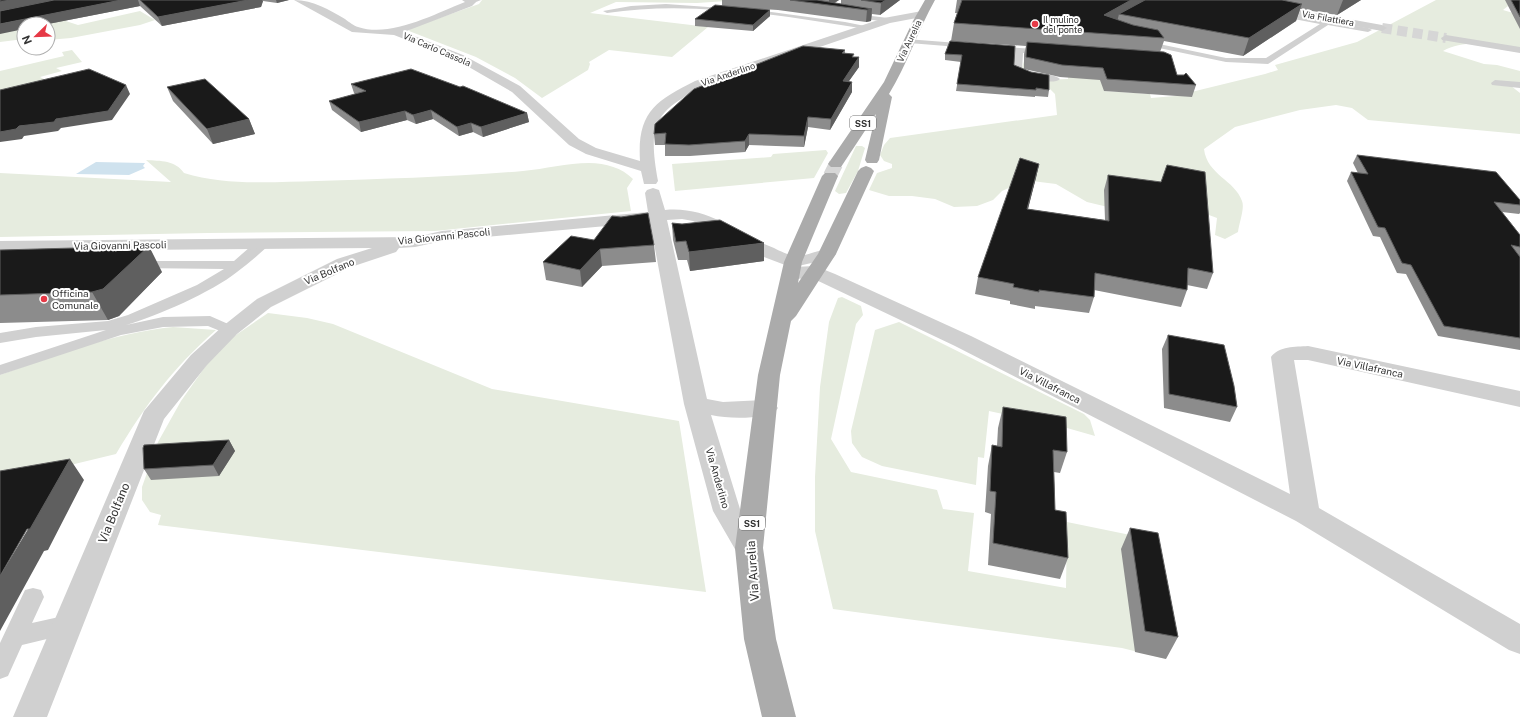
<svg xmlns="http://www.w3.org/2000/svg" width="1520" height="717" font-family="'Public Sans',sans-serif">
<style>
.green{fill:#e6ecdf}
.water{fill:#cfe2ee}
.lines{fill:none;stroke-linecap:round;stroke-linejoin:round}
.street-tunnel{stroke:#d6d6d6;stroke-width:10;stroke-dasharray:10 5.5;stroke-linecap:butt}
.primary-tunnel{stroke:#d6d6d6;stroke-width:14;stroke-dasharray:14 7;stroke-linecap:butt}
.lane{fill:#d0d0d0;fill-rule:evenodd}
.street{fill:#d0d0d0;fill-rule:evenodd}
.primary{fill:#ababab;fill-rule:evenodd}
.wall{fill:#8c8c8c}
.shaded-wall{fill:#5f5f5f}
.building{fill:#1a1a1a;stroke:#5f5f5f}
.poi-dot{fill:#e63946;stroke:#fff;stroke-width:1.5}
.labels{text-anchor:middle;dominant-baseline:central;stroke-width:4;stroke-linejoin:round;paint-order:stroke}
.far-street-label{font-size:9px;fill:#333;stroke:#fff}
.far-poi-label{font-size:9px;fill:#333;stroke:#fff;text-anchor:start}
.shield{fill:#fff;stroke:#707070;stroke-width:1}
.shield-label{font-size:9px;font-weight:bold;fill:#333}
.street-label{font-size:10px;fill:#333;stroke:#fff}
.poi-label{font-size:10px;fill:#333;stroke:#fff;text-anchor:start}
.near-street-label{font-size:12px;fill:#333;stroke:#fff}
</style>
<rect width="100%" height="100%" fill="#fff"/>
<path class="green" d="M482,0h260l-45,3 -81,-1 -26,11 118,14 -36,30 -63,-7 -20,12 1,2 -2,6 -46,28 -27,-20 -39,-21 -67,-26 2,-3 68,-24z
M1436,0h70l2,6 -5,4 17,5v33c-26,-2 -54,-10 -77,3l41,13 13,1 23,6v12l-14,-1 14,11v41l-152,-14 -16,-12 -16,-3 -36,5 -65,17 -31,22c3,26 31,31 38,52 3,7 -3,22 -4,31l-13,7 -10,-4 2,-17 -24,-9 -81,-1 -25,-6 -31,-18 -24,-3 -17,4 -13,6 -9,9 -16,6 -23,1 -19,-8 -23,-3h-23l-20,-6 8,-17 15,-5v-4l-8,-3 -4,-6 4,-10 6,-7 167,-23 -2,-21 -14,-14 27,-1v-7l-44,-3 -2,-1 2,-7h132l-52,30 46,3 1,4 24,-2 90,-22 13,-4 -3,-5 82,-23z
M32,10l46,15 62,-14 15,9 -15,5 -69,13 -23,2v-16h-24v15l-24,3v-25z
M72,50l10,12 -26,6 6,3 -22,6 15,8 -55,24v-38l64,-15 -2,-4z
M856,146h6l3,2 -7,23 -12,22 -7,1 -4,-3z
M826,150l2,3 -14,25 -139,13 -3,-27 99,-7 2,-3z
M146,160c15,1 29,0 38,13 43,13 89,9 133,8 68,-2 138,-4 206,-10 22,-2 44,-8 66,-8 17,0 33,5 44,16l-6,9 4,23 -196,20 -227,2 -208,4v-64l171,9z
M842,297l19,9 2,9 -7,9 -25,115 20,33 86,18 6,19 31,4 -6,58 98,17 1,-66 78,16 21,121 -44,-11 -289,-39 -18,-78v-54l5,-90 9,-65 9,-24z
M268,313l39,5 26,6 159,65 187,32 27,171 -548,-67 3,-10 -11,-3 -8,-12v-13l16,-45 23,-41 31,-44 21,-20z
M899,322l185,92 6,6 5,16 -28,-8 -78,-17 -5,47 -6,-1 -2,28 -94,-19 -20,-9 -10,-14 -1,-12 24,-101z
M173,327l43,3c-44,39 -70,74 -100,124l-116,28v-107c56,-20 114,-42 173,-48z"/>
<path class="water" d="M96,162l49,1 -2,3 2,2 -16,7 -53,-1z"/>
<g class="lines">
<path class="street-tunnel" d="M1382,28l64,10"/>
<path class="primary-tunnel" d="M830,176l6,-12"/>
<path class="lane" d="M471,0h10l-10,4 -3,-2z
M666,4l98,7 81,11 25,5 -4,2c-81,-13 -177,-29 -259,-16l-4,-2 28,-5z
M1273,11l95,17 4,2 -4,2 -40,-7 -60,39 -42,-2 -86,-18 -4,-2 4,-2 86,18h40l54,-34 -47,-9z
M847,13l41,5 4,2 -4,2 -38,-5 -4,-2z
M906,39l65,5 4,2 -4,2 -62,-5 -4,-2z
M991,46l59,4 1,2 -4,2 -24,-1 -1,17c10,4 32,3 38,9 -7,7 -36,-2 -45,-6v-21l-21,-2h-3z
M1495,80l25,2v6l-28,-3 -1,-2z
M263,239l5,1 2,3 -2,3c-10,9 -20,18 -31,26 -25,20 -80,44 -111,53l37,-8 47,-1 25,11 3,3 -3,3h-10l-17,-7 -45,1 -42,8 -121,40v-10l106,-35 -70,7 -36,6v-10l36,-6 72,-6 20,-6 69,-30 27,-16 -87,-1 -5,-1 -2,-3 2,-3h102l24,-21z
M33,588l8,2 3,7 -12,26 36,-8 8,3 3,7 -3,7 -54,13 -14,31 -8,3v-36l25,-53z"/>
<path class="street" d="M294,0c20,0 35,10 51,19 4,3 9,7 13,8 33,11 76,-13 107,-25l-3,-2h12l2,2 -4,4 -68,26 59,23 57,31 59,53 17,9 44,13c-3,-48 15,-60 55,-80l189,-63 38,-7 5,3 -5,3 -32,6 -187,64c-50,25 -55,38 -45,94l-2,3h-12l-3,-13 -55,-17 -17,-9 -57,-53 -57,-33 -61,-24 -42,-3z
M1222,0h21l139,25 5,3 -5,3 -155,-28z
M1446,35l74,12v6l-78,-13 -1,-2z
M653,188l6,2 6,20c45,-4 69,23 109,38 6,3 14,7 20,8 14,1 26,-9 39,-6l3,4 -3,4 -39,9 21,-1 20,8 136,62 319,158 -19,-137c8,-11 24,-10 37,-11l212,45v16l-212,-47h-14l25,148 201,116v30l-11,-4 -213,-129 -341,-175 -143,-68 -18,1 -7,-2 -2,-4 2,-4 6,-1 -37,-14 -63,-33 -11,-2 -15,1 40,179 16,3 43,-2 8,3 4,5 -4,5c-19,6 -44,6 -63,2l29,94 23,39 -4,8 -10,3 -10,-3 -26,-45 -29,-107 -34,-182 -208,19 -27,6 -16,1 -3,4 -45,15 -80,40 -34,27 -30,31 -43,54 -117,298h-34l131,-306 47,-56 32,-29 34,-27 80,-40 35,-11 -372,3v-10l415,-4 27,-6 206,-19 -3,-19 2,-3z"/>
<path class="primary" d="M925,0h10c-17,30 -28,65 -46,94l3,3 -13,63 -2,3h-10l-2,-3 11,-46 -35,53h-10l-3,-3 56,-82 29,-61z
M866,166l5,2 3,3 -38,83 -40,62 -5,5 -11,54 -17,173 13,91 20,78h-34l-18,-78 -9,-91 23,-173 26,-113 38,-86 3,-3h10l3,3 -36,86 -4,21 20,-29 40,-83 3,-3z"/>
</g>
<path class="wall" d="M0,0h289l-12,3 -14,-2 -2,6 -99,19 -22,-20 -92,18h-24z
M722,0h117l-4,3 6,1v-4h59l-20,15 -8,-1 -1,7 -5,1 -88,-12 -34,-2 26,2v6l-17,15 -58,-5v-7l27,-13z
M957,0h404l-24,15 -37,-6 -4,12 -53,35 -79,-15 -4,11 17,23 19,10 -4,12 -88,-6 -4,-11 -40,-3 -36,-8v-15l2,-8 -75,-5 3,-18 3,-10h-2z
M1505,0h15v29z
M950,41l64,24 35,25 -1,7 -13,-1v1l-79,-6 5,-29 -16,-2v-6z
M845,50v3l9,4h5v10l-11,15 4,10 -22,38 -22,-3 -4,20 -55,-2 -4,7 -55,4h-25v-11h-10l-1,-11z
M351,84l176,29 2,9 -46,15 -10,-5 -14,4 -26,-17 -17,5 -9,-4 -46,12 -29,-22 -3,-9 26,-7 -1,-1z
M167,87l82,32 6,15 -42,10 -40,-43z
M1357,155l163,45v13l-1,1 -17,-2 18,23v115l-82,-14 -32,-62 -9,-1 -17,-36 -7,-1 -26,-55 4,-9 7,1 -5,-10z
M1039,164l-11,45 77,11 -1,-30 4,-15 105,98 -6,16 -20,-4v5l-6,17 -87,-17v7l-5,16 -54,-7v3l-25,-5v-3l-35,-7 3,-17z
M672,223l92,38 -74,10 -3,-11h-9l-5,-20z
M594,240l60,5 2,17 -54,4 -20,21 -36,-7 -3,-18z
M0,250l162,22 -43,44 -11,4 -108,3z
M1168,335l69,72 -7,15 -66,-14 -2,-59z
M1003,407l64,45 -7,21 -6,-1 1,38 13,48 -8,21 -72,-14 3,-51 -6,-2 3,-46 4,-21 5,1 1,-18z
M229,440l6,11 -16,25 -68,4 -7,-11z
M1130,528l48,109 -12,22 -31,-7 -14,-103z"/>
<path class="shaded-wall" d="M10,0h46l-56,11v-9z
M121,0h17l2,6 -92,18h-24v5l-24,5v-10z
M248,0h14l1,1 -2,6 -99,19 -4,-9z
M276,0h13l-12,3z
M829,0h10l-9,5h-1z
M886,0h14l-20,15 1,-12z
M1131,0h25l-37,14 -2,8 -13,-7z
M1343,0h18l-24,15z
M1302,4l-6,17 -53,35 6,-18z
M872,9l-1,12 -5,1 1,-12z
M770,10v6l-17,15v-6z
M859,57v10l-17,24 1,-10z
M852,82v10l-22,38 1,-11z
M126,85l4,9 -18,26 -51,8 -3,3 -34,5 -2,3 -22,3v-10l19,-6 37,-7z
M431,110l2,9 -17,5 -3,-9z
M405,111l2,9 -46,12 -2,-10z
M527,113l2,9 -46,15 -2,-10z
M808,117v10l-4,20v-11z
M249,119l6,15 -42,10 -6,-15z
M471,123l2,9 -14,4 -2,-9z
M749,134v11l-4,7v-11z
M1039,164l-3,14 -12,46 3,-15z
M764,243v18l-74,10 -1,-19z
M149,246l13,26 -43,44 -11,4 -16,-28z
M600,249l2,17 -20,21 -2,-17z
M229,440l6,11 -16,25 -6,-11z
M70,459l14,21 -36,70 -4,1 -44,80v-55z"/>
<path class="building" d="M0,0h10l-10,2z
M54,0h67l-121,24v-13z
M140,0h108l-90,17z
M790,0h27l55,9 -5,1z
M861,0h25l-5,3z
M962,0h169l-27,15 29,10 25,5 6,8 -210,-15z
M1145,0h137l20,4 -53,34 -130,-24z
M1511,0h9v17z
M715,5l55,5 -17,15 -58,-6z
M950,41l65,5 -1,19 17,7 18,3v15l-13,-2v2l-79,-6 5,-29 -17,-1z
M1027,42l137,10 7,3 6,20h7l2,-2 10,12 -89,-6 -4,-11 -41,-3 -36,-8z
M803,46l42,4 -3,3 12,1 -2,3h7l-16,24 9,1 -21,37 -23,-2 -4,19 -55,-2 -4,7 -56,4 -24,-1 1,-11 -12,1 1,-10 39,-35z
M89,69l37,16 -18,26 -52,8 -2,3 -35,4 -3,3 -16,3v-42z
M411,69l49,18 3,-1 64,27 -46,14 -10,-4 -14,4 -26,-17 -18,5 -8,-4 -46,11 -30,-21 37,-10 -15,-7z
M205,79l44,40 -42,10 -40,-42z
M1357,155l139,17 24,28v5l-26,-3 26,33v12l-9,-2 9,12v81l-76,-12 -33,-61 -9,-2 -17,-35 -7,-1 -27,-55 17,2z
M1020,158l19,6 -12,45 82,12 -1,-46 53,7 6,-17 38,7 8,101 -25,-5 -1,22 -92,-17 -1,24 -55,-7v2l-26,-5 1,-3 -36,-7z
M648,213l6,32 -54,4 -20,21 -37,-8 28,-26 23,4 18,-24 9,1z
M720,220l44,23 -75,9 -3,-11 -10,1 -4,-19 10,1z
M149,246l-46,43 -11,3 -92,3v-45z
M1168,335l56,10 10,41 3,21 -68,-13z
M1003,407l63,10 1,35 -14,-2 2,60 11,2 2,46 -75,-15 3,-51 -6,-1 2,-46 10,2z
M229,440l-16,25 -69,4 -1,-21 1,-3z
M70,459l-40,70h-3l-27,47v-105z
M1130,528l28,5 20,104 -33,-6z"/>
<g class="poi-dot">
<circle cx="1035" cy="24" r="4"/>
<circle cx="44" cy="299" r="4"/>
</g>
<g class="labels">
<g class="far-street-label">
<text transform="translate(1328 18) rotate(10)">Via Filattiera</text>
<text transform="translate(909 41) rotate(-65)">Via Aurelia</text>
<text transform="translate(437 49) rotate(23)">Via Carlo Cassola</text>
<text transform="translate(728 74) rotate(-19)">Via Anderlino</text>
</g>
<g class="far-poi-label">
<text x="1043" y="19">Il mulino<tspan x="1043" dy="10">del ponte</tspan></text>
</g>
<g class="shield">
<rect x="850" y="116" width="26" height="14" rx="3"/>
<rect x="739" y="516" width="26" height="14" rx="3"/>
</g>
<g class="shield-label">
<text x="863" y="123">SS1</text>
<text x="752" y="523">SS1</text>
</g>
<g class="street-label">
<text transform="translate(444 236) rotate(-6)">Via Giovanni Pascoli</text>
<text transform="translate(120 245) rotate(-1)">Via Giovanni Pascoli</text>
<text transform="translate(329 271) rotate(-23)">Via Bolfano</text>
<text transform="translate(1370 367) rotate(12)">Via Villafranca</text>
<text transform="translate(1050 385) rotate(27)">Via Villafranca</text>
<text transform="translate(718 478) rotate(74)">Via Anderlino</text>
</g>
<g class="poi-label">
<text x="52" y="293">Officina<tspan x="52" dy="12">Comunale</tspan></text>
</g>
<g class="near-street-label">
<text transform="translate(114 513) rotate(-68)">Via Bolfano</text>
<text transform="translate(753 571) rotate(-94)">Via Aurelia</text>
</g>
</g>
<g transform="translate(36 36) rotate(247)"><circle r="19" fill="#ffffff" stroke="#adadad"/>
<path d="M0-3L7 15L0 10L-7 15Z" fill="#e63946"/>
<text y="-6" font-size="11" font-weight="bold" text-anchor="middle" fill="#333333">N</text>
</g>
</svg>
